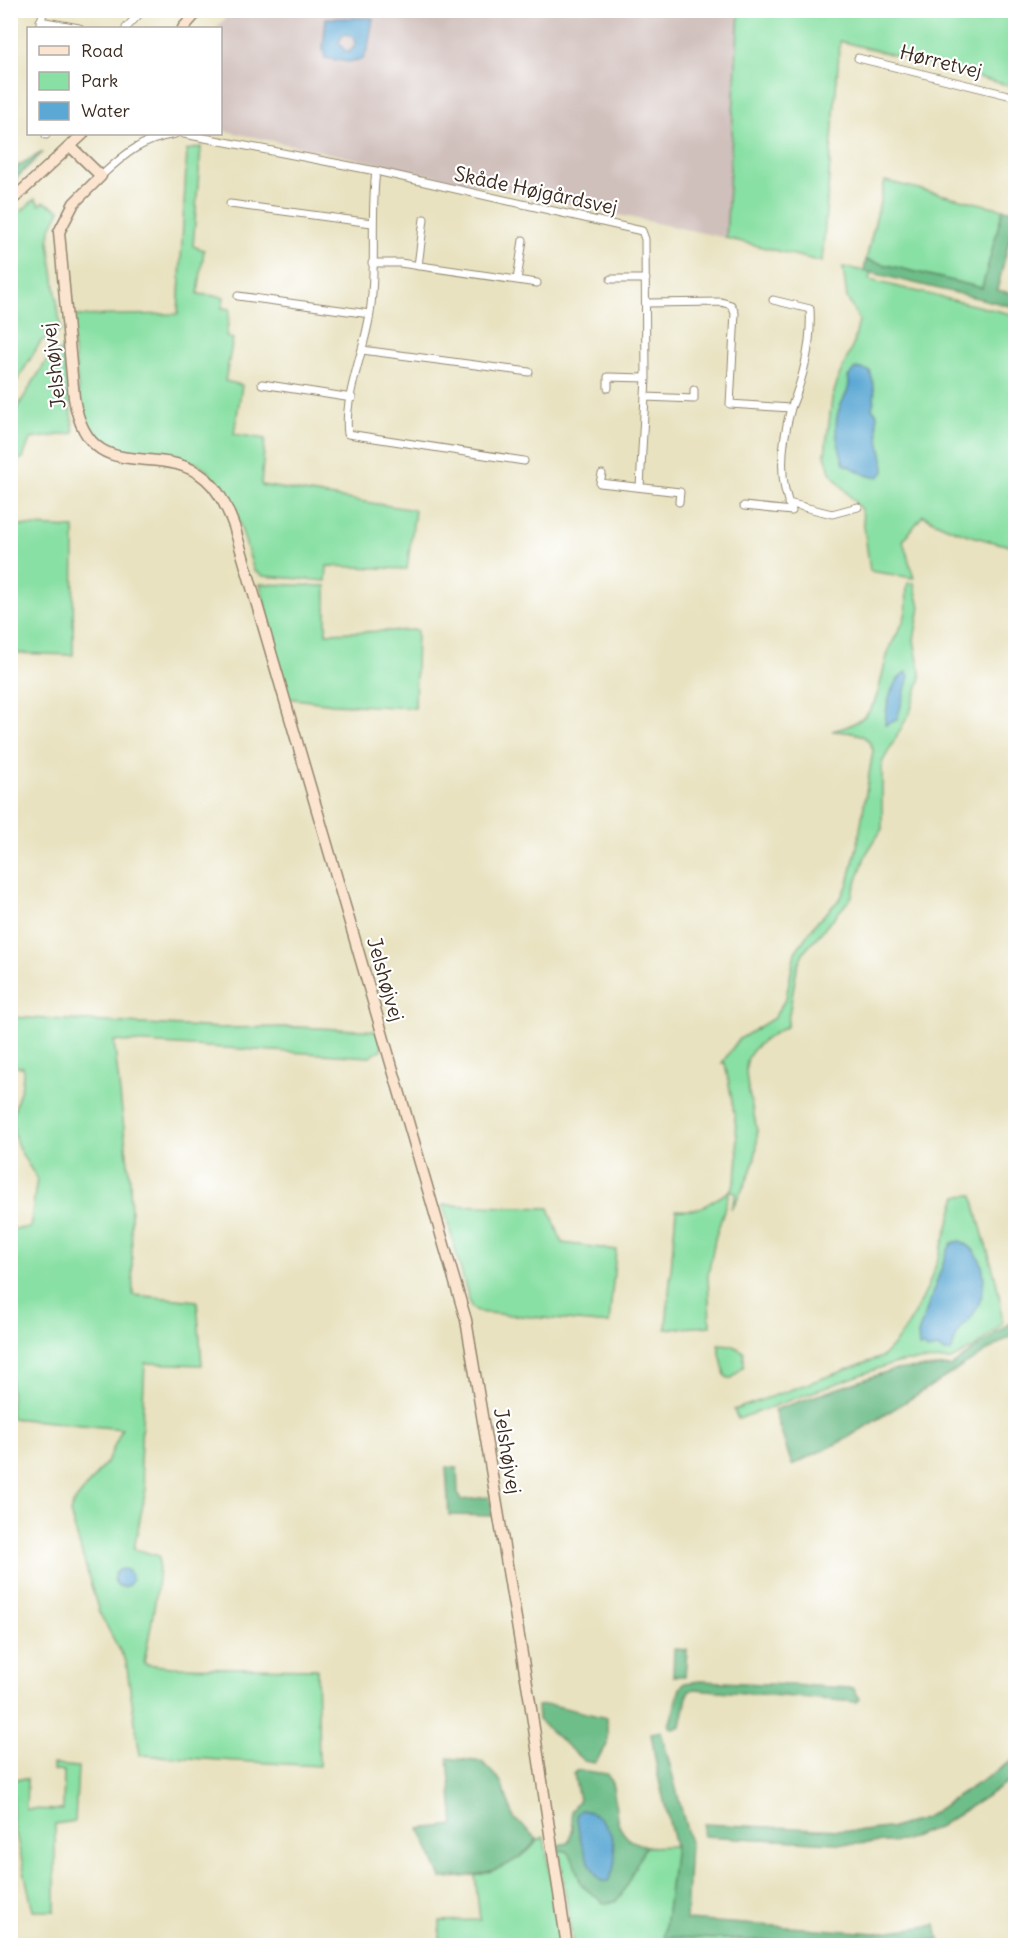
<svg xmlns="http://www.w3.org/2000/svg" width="1026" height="1956" font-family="Delius,sans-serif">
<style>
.industrial{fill:#d0c0bc}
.green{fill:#89e0a4;stroke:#628561;stroke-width:1.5}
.forest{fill:#6ebe8a;stroke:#547454;stroke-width:1.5}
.water{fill:#5ca8d4;stroke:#4c6979;stroke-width:1.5;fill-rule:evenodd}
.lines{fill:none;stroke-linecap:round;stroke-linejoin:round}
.street-casing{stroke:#92866f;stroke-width:9}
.secondary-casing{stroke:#92866f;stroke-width:13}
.street{stroke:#fff;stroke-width:7}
.secondary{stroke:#fce5d0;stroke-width:10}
.labels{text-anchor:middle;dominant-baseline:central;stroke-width:4.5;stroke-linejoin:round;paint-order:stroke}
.street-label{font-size:20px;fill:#3b2a1e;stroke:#fff}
</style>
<rect width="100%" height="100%" fill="#fff"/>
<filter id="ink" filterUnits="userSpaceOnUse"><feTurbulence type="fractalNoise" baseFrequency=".0167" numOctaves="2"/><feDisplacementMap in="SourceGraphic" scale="12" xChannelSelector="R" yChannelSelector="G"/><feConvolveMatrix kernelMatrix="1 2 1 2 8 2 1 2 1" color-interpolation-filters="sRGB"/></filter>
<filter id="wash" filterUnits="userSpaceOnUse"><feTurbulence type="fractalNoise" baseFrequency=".008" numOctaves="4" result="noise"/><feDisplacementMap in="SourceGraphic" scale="24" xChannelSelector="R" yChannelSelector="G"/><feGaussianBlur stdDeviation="1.35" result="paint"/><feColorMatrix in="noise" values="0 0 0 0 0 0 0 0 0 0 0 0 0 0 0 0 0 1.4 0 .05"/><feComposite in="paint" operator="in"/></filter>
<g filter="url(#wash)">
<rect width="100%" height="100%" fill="#e8e2c0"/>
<path class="industrial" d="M233,10l506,1 -13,227 -505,-108 -1,-102h-4z"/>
<path class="green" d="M739,11h276v76l-175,-46 -18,221 -96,-24z
M201,147l-8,99 11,4 -6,44 26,3 -2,11 8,1 -4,28 7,2 -8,42 17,4 -8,49 31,5 -4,46 154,25 -8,59 -80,-3 -1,15 -63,-5 -9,-5 -19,-63 -27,-37 -10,-7 -14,-4 -61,-8 -18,-8 -17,-19 -8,-20 -10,-89 108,-2 9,-164z
M885,181l118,28 -21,79 -116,-28z
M35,199l5,6 4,-3 16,8 -9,18 -2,14 12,88 -20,11 -30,50v-171z
M843,267l28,5 -2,8 146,35v232c-31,-7 -64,-15 -92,-32l-20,26 11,37 -44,-7 -8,-60 -32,-39 -5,-18 7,-55 7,-23 15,-33 5,-23 -12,-22z
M62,351l12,82 -44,6 -7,19 -12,6 -1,-45 42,-67z
M10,525l64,3 -1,127 -62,-2z
M908,583h6l6,24 -6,33 7,37 -11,35 -28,51v66l-16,25 -15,44 -48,55 -6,15 -10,58c-13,8 -32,17 -39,32 -7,17 7,54 9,73 3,27 -12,56 -26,78l5,-16 -6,-3 -15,49 -7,36 2,51 -44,3 10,-119c14,1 23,0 35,-8 6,-4 16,-8 20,-13 16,-25 -1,-98 -6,-126h-3l16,-23 36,-22 12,-20 9,-46 21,-29 24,-24 8,-15 10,-42 15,-92c-6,-20 -23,-17 -41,-19 52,-12 43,-40 57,-81 5,-13 15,-24 17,-39 2,-9 -1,-19 2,-28z
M260,584l66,2v47l91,-3 -2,78 -82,-4 -45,-6z
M10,1017l212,11 74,-1 83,4 3,18 -12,8 -256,-16 16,140 3,114 64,6 5,64 -57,-2 -5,99 6,27 -12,60 25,7c0,36 -9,72 -15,108l28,3 145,2 2,97 -179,-11 -14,-93 -27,-50 -29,-99 3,-9 35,-44 14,-31 -111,-11v-189l19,-1 7,-50c-17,-25 -30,-43 -21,-74 4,-13 8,-23 7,-37l-12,-1z
M973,1195c8,44 28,83 29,129l-27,23 -24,13 -44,1 -22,5 -147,53 -4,-9 148,-53c44,-42 58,-104 75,-161z
M443,1205l106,3 13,35 54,7 -7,74 -132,-12 -6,-5z
M718,1344l14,1 12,7v14l-13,13 -6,-3z
M53,1765l25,2 -3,54 -20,3v87h-22l-20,-90v-42h14l-1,30 37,1 1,-39h-11z
M544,1837l17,108 -121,1v-25l40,-1 -5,-44c17,-4 38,-14 52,-24 7,-5 8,-12 17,-15z
M675,1846l-11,91 228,8 47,-6 3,6h-369l-14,-95 8,1 6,5 7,25 56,-19 9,-15z"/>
<path class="forest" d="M43,152l-32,31 1,-14z
M1003,209l12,2v6l-18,73 18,4v13l-151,-36 2,-11 116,28z
M1015,1319v14l-5,4 -166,103 -52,25 -18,-55 118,-40 60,-4z
M446,1467l11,1 1,25 3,7 29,-3 3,19 -44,-1z
M674,1649l13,1 -2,26h-12z
M700,1681l153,7 7,11 -3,3 -163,-13 -6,3 -7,34 -7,3 -5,-3 11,-38 4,-5z
M552,1705l55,13v27l-12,18 -11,-2 -46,-41 -1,-14z
M661,1731l29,111 -4,78 190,13 60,-8 3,14 -47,6 -228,-8 11,-91 -17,-70 -7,-43z
M448,1758l34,4 19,20 13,36 23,21c-20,30 -62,39 -96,39l-21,-49 34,-4z
M1015,1759v19l-75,48 -37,15 -49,3 -151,-8 1,-12 158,7 33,-4 28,-8z
M578,1770l29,4c14,19 2,46 20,63 5,5 12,6 18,10l-23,47 -7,8 -11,1c-9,-7 -21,-14 -25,-25 -4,-10 -4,-19 -12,-27l-8,-1 -1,-5 10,-2 5,-15 -2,-17 8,-11 -5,-26z"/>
<path class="water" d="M326,18h47l-5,30 -5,11 -15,3 -23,-4 -2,-9zM346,34l8,4 1,7 -4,6h-6l-6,-8 3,-7z
M856,368l14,3c4,13 7,24 2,37l5,6c-2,21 7,37 7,58l-6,5c-14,1 -21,-9 -34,-13 -5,-16 -11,-34 -6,-52 3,-12 14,-22 10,-35z
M907,672l2,4 -12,44 -12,5c1,-18 5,-44 22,-53z
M960,1241c30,13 28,50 13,74 -4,6 -9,9 -13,14 -4,6 -6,16 -9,23h-6l-7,-4 -11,2 -2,-3h-6l-1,-13 29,-82 5,-9z
M114 1578a9 9 0 1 1 18 0a9 9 0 1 1-18 0Z
M581,1810c31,3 43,47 27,71h-7c-14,-17 -24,-45 -24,-67z"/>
</g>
<g filter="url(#ink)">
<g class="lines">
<g class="street-casing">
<path id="street" d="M40,21l39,7
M39,28l5,-18
M126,28l17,-18
M858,58l158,39
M46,134v1
M184,134l192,37 266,60 3,8 1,139 -6,109
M376,171c-6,48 1,95 -6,142 -5,37 -27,85 -22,121l176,27
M101,176c25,-23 40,-36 74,-42
M230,204l142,19
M372,263h28l137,20
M418,266l6,-47
M611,279h35
M517,280l6,-40
M238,296l132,18
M773,300l37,9c2,35 -6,67 -19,99
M647,303l74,-1 10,3 4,8 -5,91 61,4c-9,33 -14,71 1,103l-48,-5
M362,350l167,22
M262,384l90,14
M608,388v-11l38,1
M645,397l49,2v-9
M602,474l-2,9 80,9 -1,10
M788,503l44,11 26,-7"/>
</g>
<g class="secondary-casing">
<path id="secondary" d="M183,28l16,-18
M70,146l31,30 -27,27 -15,29 15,166c15,93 85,40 132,81 14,12 22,31 28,47l232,794 64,382 37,244
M10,202l73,-68"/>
</g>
<use href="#street" class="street"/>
<use href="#secondary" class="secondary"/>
</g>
</g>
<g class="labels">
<g class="street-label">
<text transform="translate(941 61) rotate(14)">Hørretvej</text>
<text transform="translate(536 190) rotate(12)">Skåde Højgårdsvej</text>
<text transform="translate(53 366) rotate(-97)">Jelshøjvej</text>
<text transform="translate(386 979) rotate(74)">Jelshøjvej</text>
<text transform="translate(508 1451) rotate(81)">Jelshøjvej</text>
</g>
</g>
<rect width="1026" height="1956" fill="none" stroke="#fff" stroke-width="36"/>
<rect x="27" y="27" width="195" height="108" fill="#ffffff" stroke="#b1aaa5" stroke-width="1.5"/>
<rect x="39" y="46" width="30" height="9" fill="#fce5d0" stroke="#b1aaa5" stroke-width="1.5"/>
<text x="81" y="57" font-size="18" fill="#3b2a1e">Road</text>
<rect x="39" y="72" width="30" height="18" fill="#89e0a4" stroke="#b1aaa5" stroke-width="1.5"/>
<text x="81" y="87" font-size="18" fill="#3b2a1e">Park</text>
<rect x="39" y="102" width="30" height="18" fill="#5ca8d4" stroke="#b1aaa5" stroke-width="1.5"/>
<text x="81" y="117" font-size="18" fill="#3b2a1e">Water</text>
</svg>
